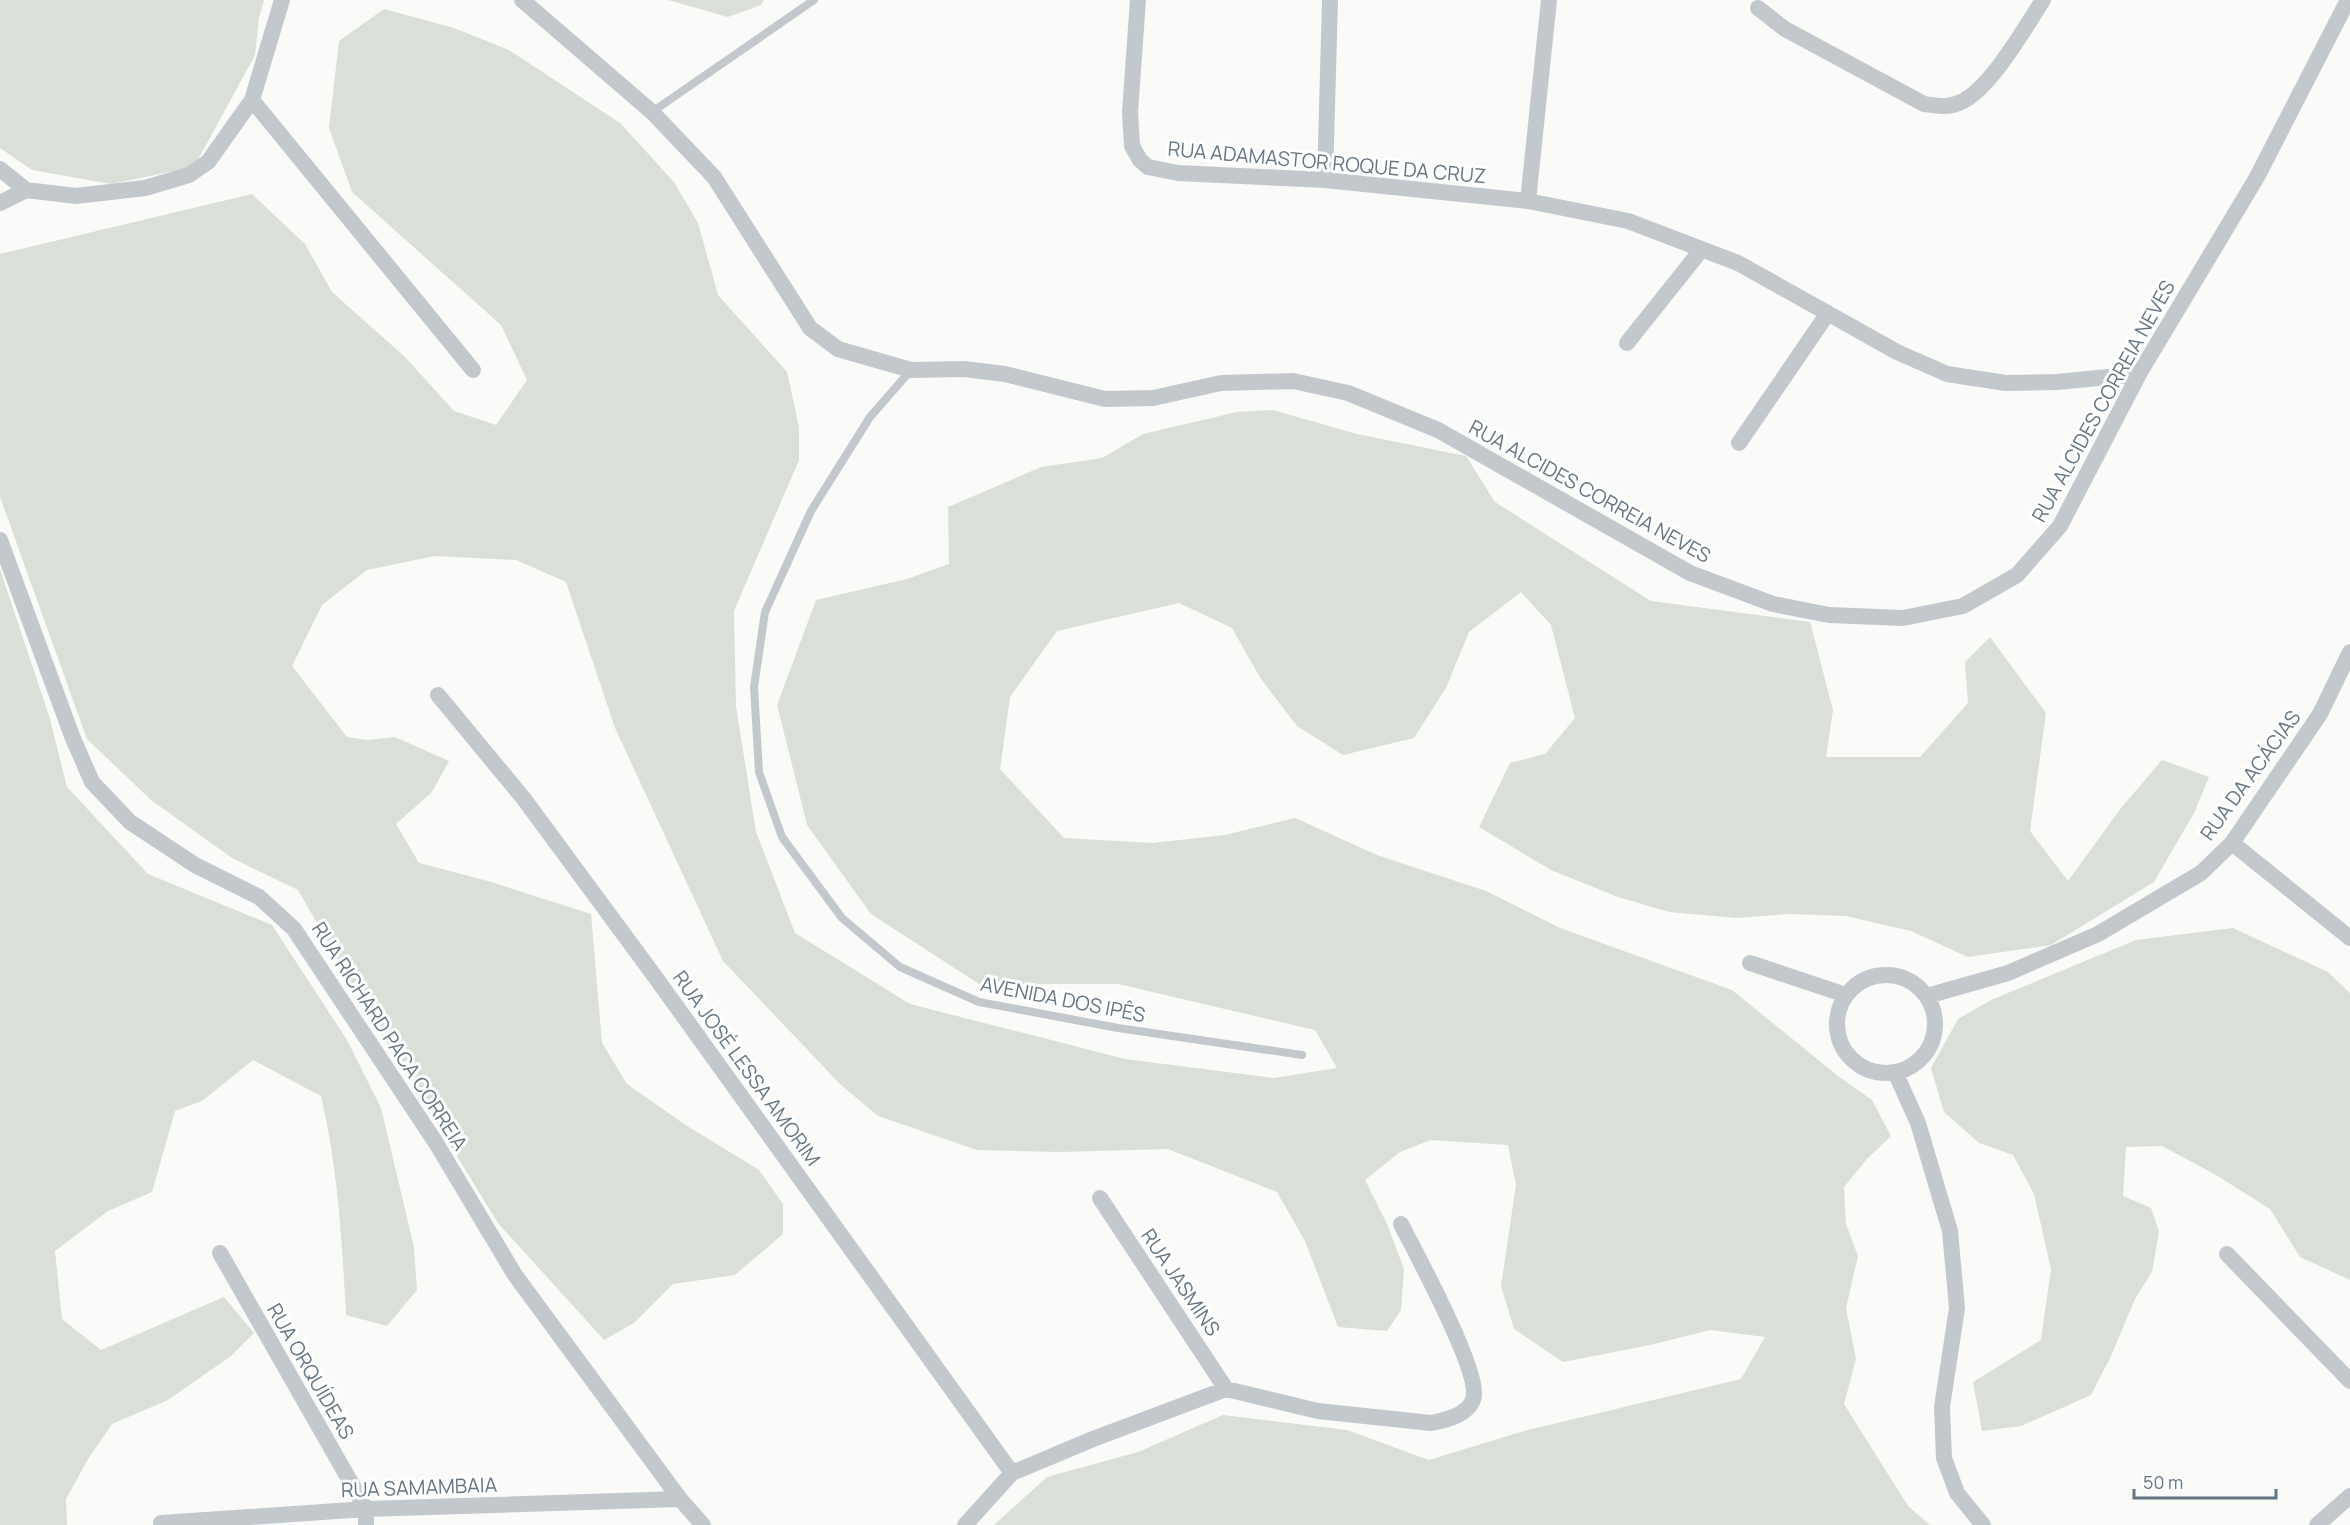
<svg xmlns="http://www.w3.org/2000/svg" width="2350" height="1525" font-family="Manrope,sans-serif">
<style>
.green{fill:#dadfd7}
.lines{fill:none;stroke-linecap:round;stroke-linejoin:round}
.service{stroke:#c3c8cc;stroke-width:8}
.minor{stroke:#c3c8cc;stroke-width:16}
.labels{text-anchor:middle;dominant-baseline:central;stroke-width:6;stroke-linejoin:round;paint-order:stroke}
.street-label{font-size:20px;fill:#657683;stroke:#fff}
</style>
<rect width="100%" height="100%" fill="#fafaf8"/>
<path class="green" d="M0,0h264l-5,18 -4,37 -61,112 -83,17 -79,-14 -32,-22z
M668,0h96l-3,5 -33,12z
M384,9l70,19 55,22 111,73 54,59 24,41 20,72 69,77 12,55v33l-65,151 2,95 20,126 39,101 115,71 215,55 149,19 63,-10 -22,-38 -197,-46h-139l-108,-70 -64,-89 -30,-120 39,-105 91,-21 42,-15 -1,-57 93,-40 61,-9 41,-24 94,-22 36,-2 84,24 109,22 29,46 156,99 159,21 23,88 -7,47h94l48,-54 -3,-41 25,-25 56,76 -16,118 38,50 53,-73 41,-48 47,17 -15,36 -40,69 -103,63 -83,12 -57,-26 -65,-15 -57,-2 -52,4 -68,-6 -51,-15 -67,-27 -72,-43 31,-64 35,-9 30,-36 -24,-93 -30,-33 -52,40 -23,56 -32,50 -71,17 -46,-29 -36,-47 -29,-51 -53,-25 -122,28 -47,66 -10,72 64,69 88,5 73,-8 70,-17 82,37 109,36 74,37 172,62 106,86 34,24 19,36 -24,23 -23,28 2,37 12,32 -12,52 10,51 -12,45 64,102 22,19h-936l53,-48 91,-25 85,-37 124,15 82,30 95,-29 217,-52 24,-42 -55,-7 -60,15 -87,17 -49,-33 -13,-43 15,-101 -8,-40 -77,-5 -31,12 -35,28 22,44 17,45 -3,41 -14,21 -49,-4 -33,-86 -28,-49 -109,-43 -108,3 -83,-2 -99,-34 -38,-32 -117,-123 -108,-233 -49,-146 -50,-22 -81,-4 -68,14 -45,35 -30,61 55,71 21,3 27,-3 54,24 -17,31 -36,32 23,39 69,18 103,33 11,129 25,41 57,40 75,46 24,34v30l-48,41 -62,9 -39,39 -30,17 -106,-117 -133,-216 -67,-117 -66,-32 -81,-58 -64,-61 -87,-242v-243l252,-60 53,50 27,48 73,65 49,54 42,14 31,-45 -26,-55 -149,-133 -23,-64 10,-87z
M0,569l50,150 17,68 81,87 124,51 75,115 34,68 33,139 3,43 -30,36 -41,-11c-4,-74 -8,-147 -25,-219l-68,-36 -51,41 -27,10 -23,81 -44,19 -53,40 7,68 39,31 123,-53 30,36 -23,23 -63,44 -56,24 -24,35 -22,40 1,26h-67z
M2233,928l95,44 22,21v287l-50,-23 -30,-48 -54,-34 -54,-29 -36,1 -3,49 28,12 8,24 -7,40 -17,27 -24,57 -20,39 -70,31 -39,5 -9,-49 68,-42 10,-71 -17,-75 -21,-39 -34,-12 -35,-31 -13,-44 27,-49 33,-19 145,-60z"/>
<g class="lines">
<path class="service" d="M652,112l162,-112
M911,370l-41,47 -59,94 -46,101 -11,75 5,85 23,65 60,81 58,49 79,35 139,26 184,27"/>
<path class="minor" d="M522,0l130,112 62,65 96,151 28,21 73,21 53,-1 41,5 100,25 48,-1 68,-15 72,-2 55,12 90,37 252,143 83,31 56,11 74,3 60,-12 54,-31 43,-49 79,-152 118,-197 91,-177
M1138,0l-8,112 2,34 8,14 8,7 30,6 147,7 203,21 100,20 110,42 159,89 50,22 59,9 51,-1 82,-8
M1758,8l27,21 139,75c13,2 25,4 37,-2 29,-13 64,-74 82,-102
M252,100l221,270
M0,169l26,21
M1325,180l5,-180
M1528,201l21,-201
M0,203l26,-13 50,6 69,-8 44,-13 19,-13 44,-62 30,-100
M1627,343l75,-94
M1739,443l89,-130
M0,540l72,196 20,46 38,40 65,43 64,32 35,32 142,214 79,132 165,224 23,26
M438,695l86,104 132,179 356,495
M2232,843l118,95
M1750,963l96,32
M1837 1024a49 49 0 1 1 98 0a49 49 0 1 1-98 0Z
M1927,996l81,-23 90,-39 103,-61 31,-30 88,-129 30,-62
M1895,1072l23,51 32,108 7,77 -15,99 2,51 13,35 26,32
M1100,1198l126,191
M220,1253l146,256v16
M2227,1254l123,127
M161,1523l205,-14 314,-10
M965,1525l47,-52 81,-34 133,-50 92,22 113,12c16,-3 41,-9 43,-28 3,-29 -57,-140 -73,-171
M2317,1525l33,-29"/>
</g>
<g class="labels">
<g class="street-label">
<text transform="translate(1327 162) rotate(5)">RUA ADAMASTOR ROQUE DA CRUZ</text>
<text transform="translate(2103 401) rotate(-61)">RUA ALCIDES CORREIA NEVES</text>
<text transform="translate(1590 491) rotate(29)">RUA ALCIDES CORREIA NEVES</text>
<text transform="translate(2250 775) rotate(-54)">RUA DA ACÁCIAS</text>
<text transform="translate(1063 999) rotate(11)">AVENIDA DOS IPÊS</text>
<text transform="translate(390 1036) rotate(57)">RUA RICHARD PACA CORREIA</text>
<text transform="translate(747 1068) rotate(54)">RUA JOSÉ LESSA AMORIM</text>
<text transform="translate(1181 1282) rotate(56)">RUA JASMINS</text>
<text transform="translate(311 1371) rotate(60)">RUA ORQUÍDEAS</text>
<text transform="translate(419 1487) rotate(-2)">RUA SAMAMBAIA</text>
</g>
</g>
<path d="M2134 1489v9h142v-9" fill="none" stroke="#657683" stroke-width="3"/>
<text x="2143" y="1489" font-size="18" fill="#657683" stroke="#ffffff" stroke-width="4.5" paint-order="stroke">50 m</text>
</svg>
